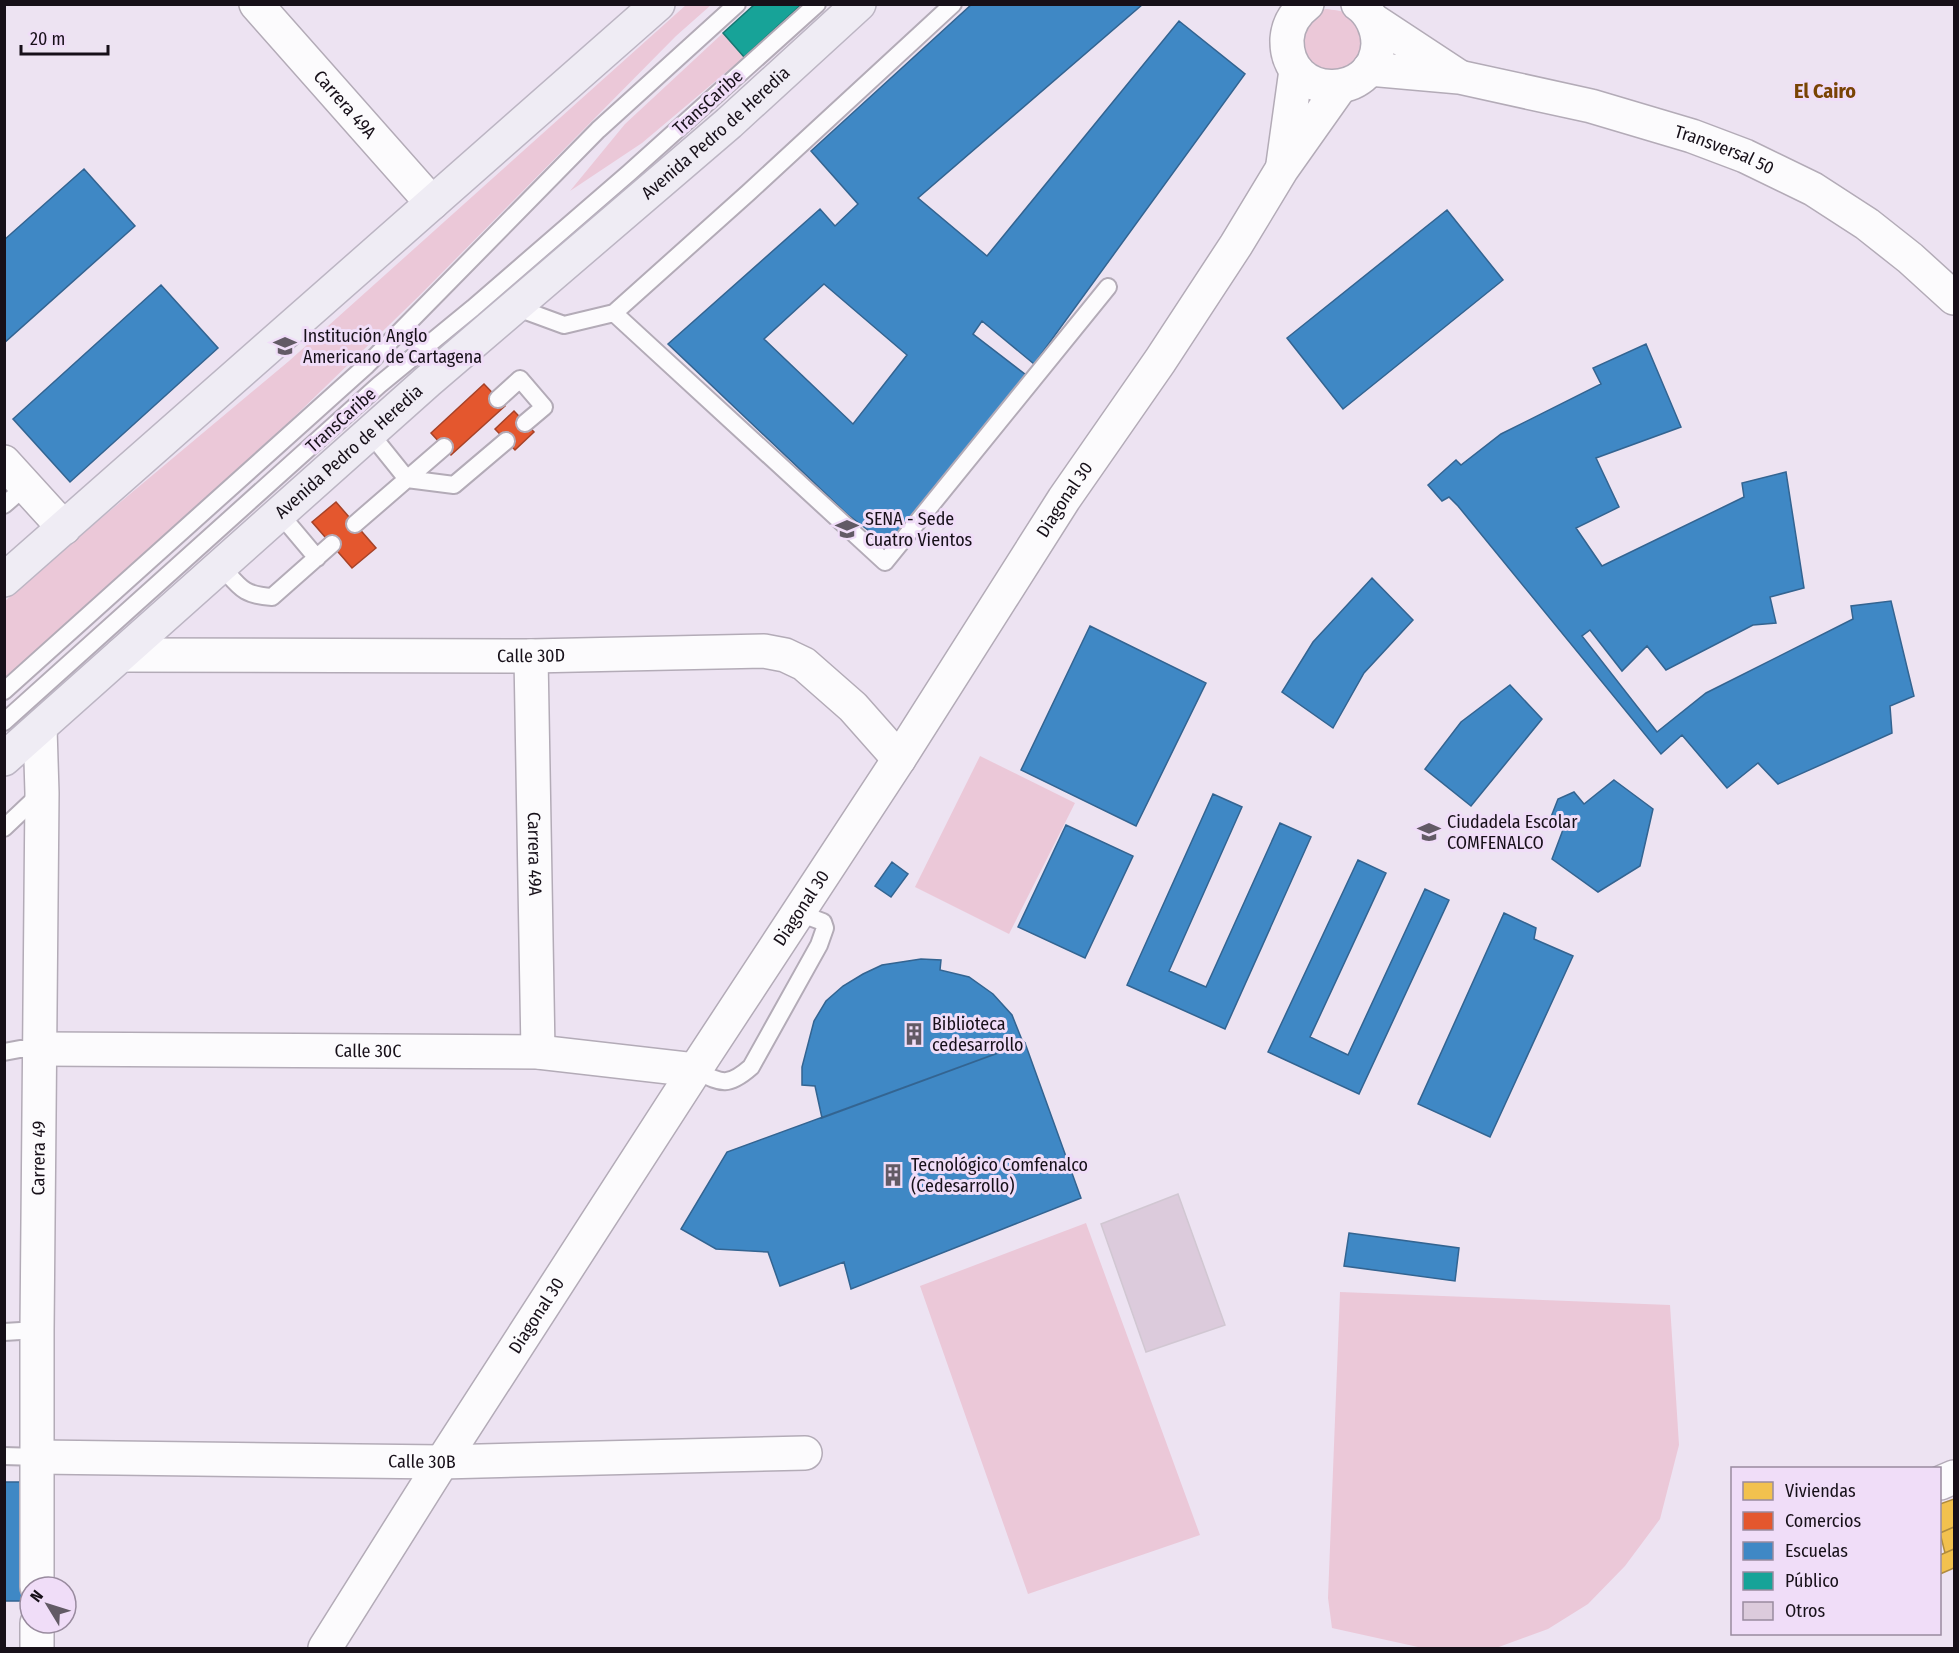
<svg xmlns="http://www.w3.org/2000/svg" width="1959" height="1653" font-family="'Fira Sans Condensed',sans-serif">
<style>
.green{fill:#ebc8d8}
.homes{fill:#f2c14e;stroke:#b08c3e;stroke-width:1.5}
.shops{fill:#e4572e;stroke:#a64228;stroke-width:1.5}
.schools{fill:#3f88c5;stroke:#336491;stroke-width:1.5;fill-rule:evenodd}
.public{fill:#17a398;stroke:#177772;stroke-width:1.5}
.building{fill:#dccbdc;stroke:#d1c7d2;stroke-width:1.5}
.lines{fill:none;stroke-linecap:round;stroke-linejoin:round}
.lane-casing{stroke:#b3abb7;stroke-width:20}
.street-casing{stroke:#b3abb7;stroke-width:36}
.secondary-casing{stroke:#b3abb7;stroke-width:36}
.highway-casing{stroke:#bcb5c3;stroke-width:36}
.lane{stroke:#fcfbfd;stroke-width:16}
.street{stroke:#fcfbfd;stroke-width:33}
.secondary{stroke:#fcfbfd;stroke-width:33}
.highway{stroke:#efecf4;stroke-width:33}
.labels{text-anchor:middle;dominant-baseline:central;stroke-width:6;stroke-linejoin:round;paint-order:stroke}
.street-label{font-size:18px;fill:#171019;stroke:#f0ddf8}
.poi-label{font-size:18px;fill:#171019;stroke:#f0ddf8;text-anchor:start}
.neighbourhood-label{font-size:20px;font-weight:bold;fill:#794304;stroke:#f0ddf8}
</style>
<rect width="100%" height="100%" fill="#ede3f2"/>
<path class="green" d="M686,5h25l-35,31 -257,260 -128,124 -286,259 -1,-77 46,-41 239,-200z
M1326,9c7,1 14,1 19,4 16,10 22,31 12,46 -5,7 -13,11 -19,15l-31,-8 -6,-40 15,-14z
M723,33l21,24 -102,86 -72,48 55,-67z
M980,756l95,47 -66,131 -94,-47z
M1086,1223l114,312 -172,59 -108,-308z
M1340,1292l330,13 9,140 -19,74 -35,47 -37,38 -40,25 -52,19 -78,-1 -86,-19 -4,-30z"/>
<path class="homes" d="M1954,1499v28l-14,6v-29z
M1954,1527v22l-9,4 -5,-20z
M1954,1549v19l-14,6v-19z"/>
<path class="shops" d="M484,384l21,22 -54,49 -20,-22z
M514,411l20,21 -19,18 -20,-21z
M336,502l40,46 -24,20 -40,-46z"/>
<path class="schools" d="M972,4h171l-225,194 69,58 192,-235 66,53 -211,290 -52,-43 -9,13 53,41 -136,172 -43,-33 -179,-170 152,-135 15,17 23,-22 -47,-53zM824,284l83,71 -54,69 -89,-85z
M84,169l51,57 -131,117v-103z
M1447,210l56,70 -160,129 -56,-71z
M161,285l57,63 -148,134 -57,-63z
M1646,344l35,83 -85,31 23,49 -43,21 26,38 142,-69 -2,-14 44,-11 18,116 -34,9 6,26 -23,2 -87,45 -19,-24 -25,25 -32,-41 -8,6 75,96 49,-39 147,-74 -2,-13 40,-5 23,95 -24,10 2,27 -114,51 -20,-21 -31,25 -45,-53 -21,19 -203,-248 -9,-9 -7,4 -14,-16 28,-25 5,5 40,-31 100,-50 -8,-16z
M1372,578l41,42 -49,53 -31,55 -51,-36 31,-50z
M1090,626l116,57 -70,143 -115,-56z
M1510,685l32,34 -71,87 -46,-37 36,-47z
M1614,780l39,29 -13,57 -42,26 -46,-33 12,-32 -15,-5 9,-23 16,-7 10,12z
M1213,794l29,13 -73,164 37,16 74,-164 31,14 -86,192 -98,-44z
M1066,825l67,31 -48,102 -67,-31z
M1358,860l28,13 -76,164 38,18 77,-166 24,11 -90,194 -91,-42z
M892,862l16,12 -17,23 -16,-11z
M1504,913l32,15 -2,11 39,17 -83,181 -72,-33z
M921,959l20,1 -1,10 29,7 24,17 19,21 10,25 3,3 -203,75 -7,-32 -13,-1v-18l12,-46 12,-20 17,-15 20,-12 19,-9z
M1025,1043l56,155 -230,91 -7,-27 -64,24 -12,-34 -52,-3 -35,-20 46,-77z
M1349,1233l110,15 -4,33 -111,-15z
M4,1482h19v119h-19z"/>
<path class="public" d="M755,4h47l-58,53 -21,-24z"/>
<path class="building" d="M1178,1194l47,131 -79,27 -45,-128z"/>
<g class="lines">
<g class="lane-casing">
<path id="lane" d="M515,307l49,18 50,-12 134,-120 205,-189
M614,313l271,249 223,-275
M498,399l22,-20 24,28 -19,16
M370,433l37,46 47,6 52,-44
M4,505l22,-19
M280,514l37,44
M355,524l89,-77
M221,566c19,21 21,29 51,31l60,-53
M4,691l363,-326 231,-235 139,-126
M4,722l375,-337 94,-77 156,-135 188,-169
M4,828l37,-35
M4,1052l16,-3h20
M695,1070c26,13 32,18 56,-3l68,-122 6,-17 -2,-6 -24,-9
M4,1332l33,-2
M4,1456l34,1"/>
</g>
<g class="street-casing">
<g id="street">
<path id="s1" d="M256,4l176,199"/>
<path d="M4,462l60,66"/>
<path id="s2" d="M121,655l410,1 233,-5 21,4 19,9 49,43 46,52"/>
<path id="s3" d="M531,656l7,396"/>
<path id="s4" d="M40,1049l498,3 157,18"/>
<path id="s5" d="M38,1457l404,5 363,-9"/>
<path d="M1940,1483l14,-6"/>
<path id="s6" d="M37,1587v-257l5,-537 -2,-65"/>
<path d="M37,1648v-25"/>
</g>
</g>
<g class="secondary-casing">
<g id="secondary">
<path d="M1307,4c-12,9 -19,21 -20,35 -2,62 88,63 91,5 0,-15 -7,-31 -20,-40"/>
<path d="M1373,20l85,56"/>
<path id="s7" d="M1369,69l90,8 132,29 101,30 53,20 68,33 54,35 43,34 44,40"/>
<path d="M1283,164l13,-94"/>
<path id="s8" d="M325,1648l117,-186 253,-392 204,-311 165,-260 96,-138 76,-116 46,-76 58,-82"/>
</g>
</g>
<g class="highway-casing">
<g id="highway">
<path d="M4,580l654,-576"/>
<path id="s9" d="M4,759l424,-378 301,-258 130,-119"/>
</g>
</g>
<use href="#lane" class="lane"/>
<use href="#street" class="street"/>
<use href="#secondary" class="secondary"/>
<use href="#highway" class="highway"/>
</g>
<defs>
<g id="school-bare" transform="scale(1.8)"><path d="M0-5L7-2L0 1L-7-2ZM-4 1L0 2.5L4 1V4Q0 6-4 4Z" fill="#625a65" stroke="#f0ddf8" stroke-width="2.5" paint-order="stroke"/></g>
<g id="university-bare" transform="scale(1.8)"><path d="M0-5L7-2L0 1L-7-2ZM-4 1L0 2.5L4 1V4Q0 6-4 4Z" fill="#625a65" stroke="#f0ddf8" stroke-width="2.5" paint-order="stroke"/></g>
<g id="building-bare" transform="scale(1.8)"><path d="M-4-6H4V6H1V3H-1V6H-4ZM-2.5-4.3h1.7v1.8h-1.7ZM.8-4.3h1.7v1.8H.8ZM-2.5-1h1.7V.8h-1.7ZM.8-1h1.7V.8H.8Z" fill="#625a65" stroke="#f0ddf8" stroke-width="2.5" paint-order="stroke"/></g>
</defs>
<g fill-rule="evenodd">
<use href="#school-bare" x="285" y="346"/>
<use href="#university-bare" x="847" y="529"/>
<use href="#school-bare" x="1429" y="832"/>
<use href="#building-bare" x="914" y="1034"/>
<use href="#building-bare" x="893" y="1175"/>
</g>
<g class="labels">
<g class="street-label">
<text transform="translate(708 102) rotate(-42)">TransCaribe</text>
<text stroke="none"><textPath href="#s1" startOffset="134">Carrera 49A</textPath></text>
<text stroke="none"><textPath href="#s9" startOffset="948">Avenida Pedro de Heredia</textPath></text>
<text stroke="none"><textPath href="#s7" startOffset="366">Transversal 50</textPath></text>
<text transform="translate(341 420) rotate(-42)">TransCaribe</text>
<text stroke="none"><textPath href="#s9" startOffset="462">Avenida Pedro de Heredia</textPath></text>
<text stroke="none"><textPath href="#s8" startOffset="1366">Diagonal 30</textPath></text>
<text stroke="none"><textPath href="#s2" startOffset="410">Calle 30D</textPath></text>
<text stroke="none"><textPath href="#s3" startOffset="198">Carrera 49A</textPath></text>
<text stroke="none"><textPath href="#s8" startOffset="880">Diagonal 30</textPath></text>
<text stroke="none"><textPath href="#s4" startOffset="328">Calle 30C</textPath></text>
<text stroke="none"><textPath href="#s6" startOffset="429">Carrera 49</textPath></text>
<text stroke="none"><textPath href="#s8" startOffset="394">Diagonal 30</textPath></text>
<text stroke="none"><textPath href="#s5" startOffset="384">Calle 30B</textPath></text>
</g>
<g class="poi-label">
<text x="303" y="336">Institución Anglo<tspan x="303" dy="21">Americano de Cartagena</tspan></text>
<text x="865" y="519">SENA - Sede<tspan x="865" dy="21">Cuatro Vientos</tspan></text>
<text x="1447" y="822">Ciudadela Escolar<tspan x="1447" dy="21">COMFENALCO</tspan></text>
<text x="932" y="1024">Biblioteca<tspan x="932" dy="21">cedesarrollo</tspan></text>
<text x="911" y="1165">Tecnológico Comfenalco<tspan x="911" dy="21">(Cedesarrollo)</tspan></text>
</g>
<g class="neighbourhood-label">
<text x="1825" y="91">El Cairo</text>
</g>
</g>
<rect width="1959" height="1653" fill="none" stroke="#171019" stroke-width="12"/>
<rect x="1731" y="1467" width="210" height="168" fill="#f0ddf8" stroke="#998b9f" stroke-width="1.5"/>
<rect x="1743" y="1482" width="30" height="18" fill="#f2c14e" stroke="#998b9f" stroke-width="1.5"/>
<text x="1785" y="1497" font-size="18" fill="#171019">Viviendas</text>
<rect x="1743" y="1512" width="30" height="18" fill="#e4572e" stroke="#998b9f" stroke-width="1.5"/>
<text x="1785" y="1527" font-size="18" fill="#171019">Comercios</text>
<rect x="1743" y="1542" width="30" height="18" fill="#3f88c5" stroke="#998b9f" stroke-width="1.5"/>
<text x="1785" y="1557" font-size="18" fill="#171019">Escuelas</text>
<rect x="1743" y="1572" width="30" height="18" fill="#17a398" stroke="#998b9f" stroke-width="1.5"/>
<text x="1785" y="1587" font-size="18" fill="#171019">Público</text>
<rect x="1743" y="1602" width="30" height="18" fill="#dccbdc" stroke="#998b9f" stroke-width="1.5"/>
<text x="1785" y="1617" font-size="18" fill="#171019">Otros</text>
<g transform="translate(48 1605) rotate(308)"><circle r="28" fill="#f0ddf8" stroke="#998b9f" stroke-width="1.5"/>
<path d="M0-4.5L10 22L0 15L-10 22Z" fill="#625a65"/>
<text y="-9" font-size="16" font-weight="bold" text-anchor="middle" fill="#171019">N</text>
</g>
<path d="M21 45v9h87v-9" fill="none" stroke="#171019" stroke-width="3"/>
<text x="30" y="45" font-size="18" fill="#171019" stroke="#f0ddf8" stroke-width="4.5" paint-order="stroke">20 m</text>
</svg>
